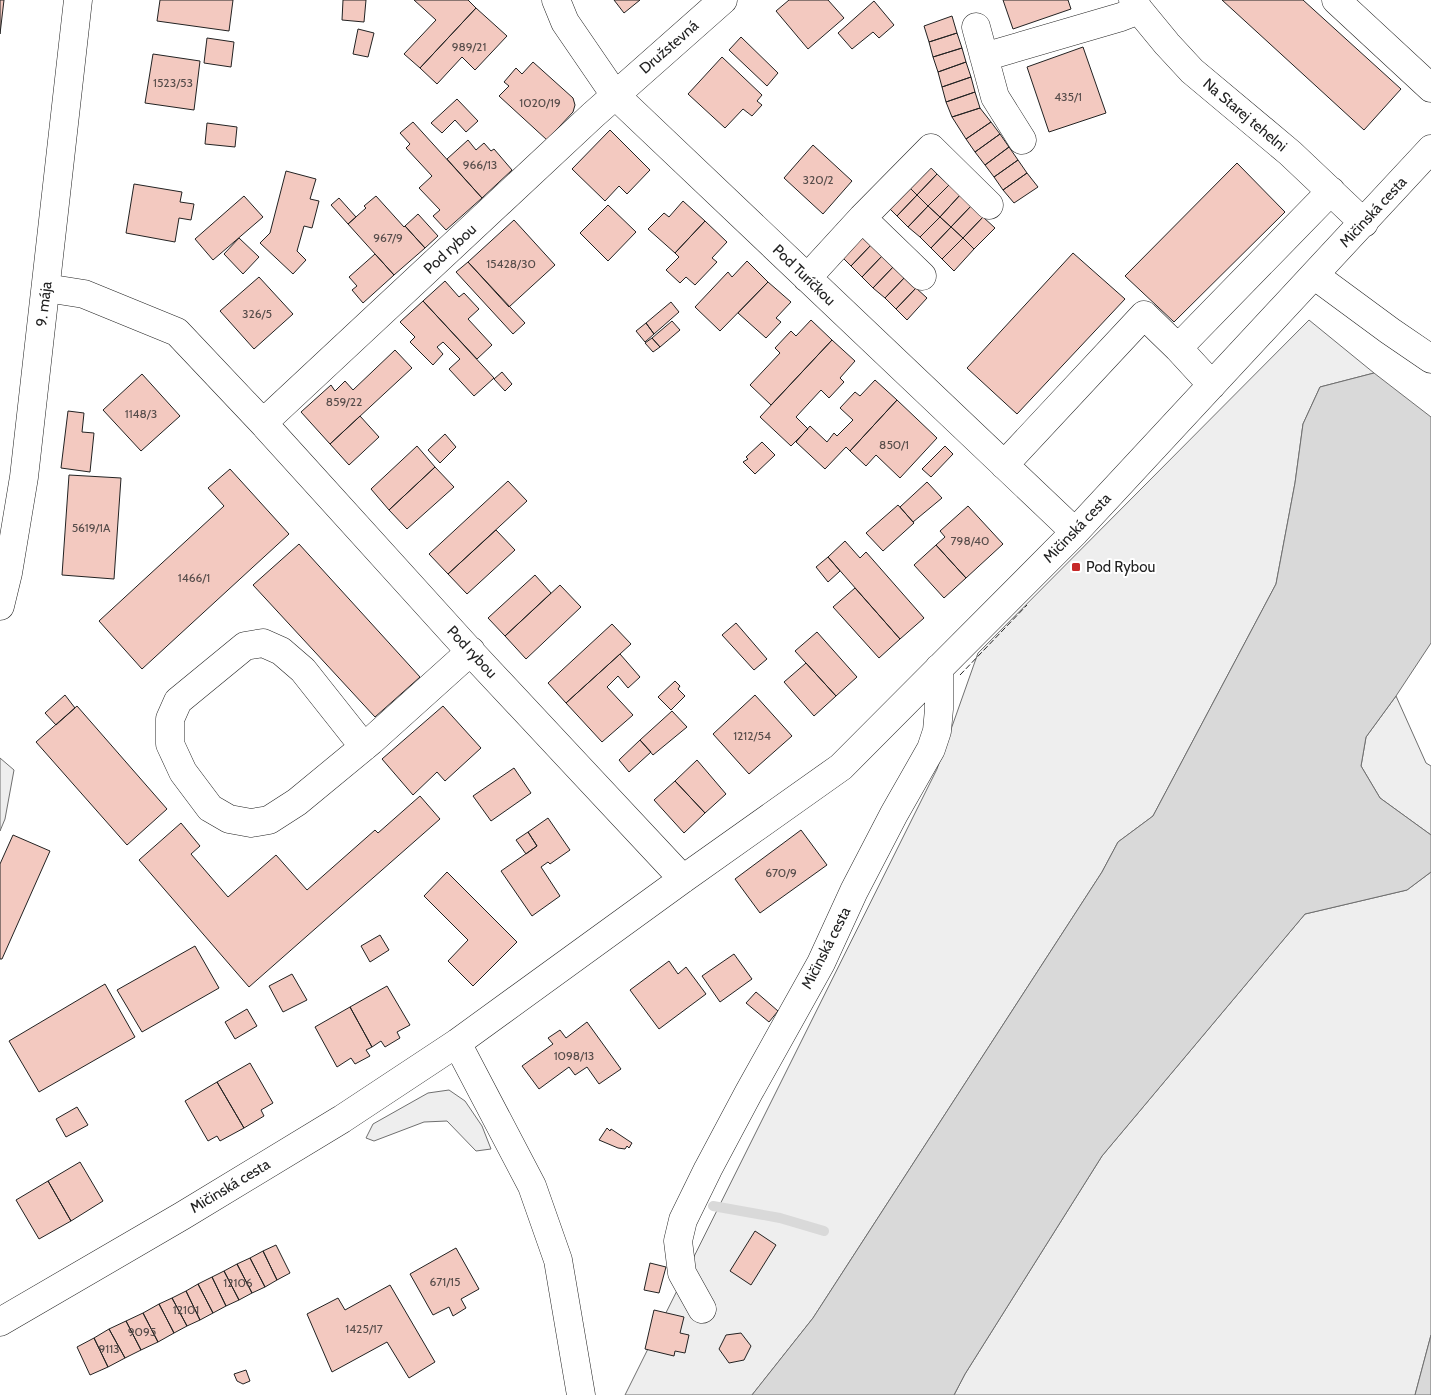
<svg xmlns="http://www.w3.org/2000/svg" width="1431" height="1395" font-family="Cabin,sans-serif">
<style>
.green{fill:#eee;stroke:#6f6f6f}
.water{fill:#d9d9d9;stroke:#6f6f6f}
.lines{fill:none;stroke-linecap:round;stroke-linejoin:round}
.stream{stroke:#d9d9d9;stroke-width:10}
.building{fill:#f3c9c0;stroke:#222}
.minor-casing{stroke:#222;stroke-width:29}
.major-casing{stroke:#222;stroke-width:29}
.minor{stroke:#fff;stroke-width:28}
.major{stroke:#fff;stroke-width:28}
.fence{stroke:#222;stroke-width:1;stroke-dasharray:6 2.5;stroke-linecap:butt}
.poi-dot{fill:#c62828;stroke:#fff;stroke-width:2}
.labels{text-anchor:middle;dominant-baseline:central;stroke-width:4;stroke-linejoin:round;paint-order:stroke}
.number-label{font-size:12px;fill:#564c4a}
.street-label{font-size:15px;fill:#222;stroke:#fff}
.poi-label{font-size:15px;fill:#222;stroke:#fff;text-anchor:start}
</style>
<rect width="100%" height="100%" fill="#fff"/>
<path class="green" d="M1309,320l65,53 -54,14 -17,37 -8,59 -19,101 -123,232 -35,26 -16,30 -289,446 -61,77h-127l312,-626 41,-116z
M1396,696l30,67 5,3v69l-51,-37 -19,-32 5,-29z
M0,758l14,12 -9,49 -5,12z
M1431,872v463l-16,60h-461l11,-21 137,-218 203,-242 102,-24z
M449,1090l16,11 17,25 9,23 -15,2 -29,-30 -23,1 -50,19 -8,-3 7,-14 55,-31z"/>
<path class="water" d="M1374,373l57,44v226l-35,53 -30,41 -5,29 19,32 51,37v37l-24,18 -102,24 -203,242 -137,218 -11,21h-202l61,-77 289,-446 16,-30 35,-26 123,-232 19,-101 8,-59 17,-37z
M1431,1335v60h-16z"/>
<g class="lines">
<path class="stream" d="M713,1206l67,12 44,13"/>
</g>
<path class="building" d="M0,0h4l-4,34z
M160,0h73l-4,31 -72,-10z
M343,0h23l-2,22 -22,-2z
M414,0h54l8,8 -56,60 -16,-14 32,-34z
M614,0h26l-16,13z
M789,0h39l16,18 -36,31 -32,-38z
M1003,0h65l3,9 -58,20z
M1222,0h81l98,89 -37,41z
M874,1l20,24 -15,13 -6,-6 -21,17 -14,-16z
M476,8l31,28 -32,34 -13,-13 -25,27 -17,-16z
M952,16l5,17 -28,9 -5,-16z
M358,29l16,4 -6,24 -15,-3z
M957,33l5,15 -29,9 -4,-15z
M741,37l37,36 -11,13 -38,-36z
M207,38l27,4 -3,25 -27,-4z
M1083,47l23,66 -57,19 -22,-65z
M962,48l4,14 -28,10 -5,-15z
M153,54l47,7 -6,49 -49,-7z
M722,57l40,38 -5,6 5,4 -10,11 -9,-7 -18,19 -37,-34z
M533,62l40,36 2,7 -2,7 -26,28 -48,-44 10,-10 -5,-4 12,-14 6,6z
M966,62l5,15 -29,10 -4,-15z
M971,77l4,15 -29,10 -4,-15z
M975,92l5,16 -28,9 -6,-15z
M457,99l21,22 -12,11 -11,-12 -13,13 -11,-10z
M980,108l11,14 -25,17 -14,-22z
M413,122l69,76 -36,32 -13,-14 7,-6 -21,-22 13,-12 -26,-28 4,-4 -10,-11z
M991,122l9,12 -25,18 -9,-13z
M207,123l30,4 -2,20 -30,-3z
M610,130l40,40 -23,24 -8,-8 -14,15 -33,-32z
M1000,134l9,13 -24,18 -10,-13z
M468,140l8,10 8,-7 7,8 3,-2 18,21 -30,28 -35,-39z
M813,145l39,36 -29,33 -39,-36z
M1009,147l9,13 -24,17 -9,-12z
M1018,160l9,13 -24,17 -9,-13z
M926,163l11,11 -20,21 -11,-11z
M1237,163l48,49 -111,110 -49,-46z
M286,171l30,8 -6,20 9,2 -7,27 -8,-2 -7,25 9,9 -13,14 -33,-31 10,-10z
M1027,173l11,14 -24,16 -11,-13z
M937,174l12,11 -21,21 -11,-11z
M134,184l48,8 -2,10 14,2 -3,16 -12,-2 -4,24 -49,-9z
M906,184l11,11 -20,21 -11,-11z
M949,185l11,10 -20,22 -12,-11z
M917,195l11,11 -20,21 -11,-11z
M960,195l11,11 -20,21 -11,-10z
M244,196l19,21 -50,43 -18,-21z
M376,196l28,31 1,-1 20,22 -31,27 -46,-51 18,-16 -2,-2z
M339,198l17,19 -8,7 -17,-19z
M683,201l22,20 -30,32 -27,-24 16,-16 5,4z
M608,205l28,27 -28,29 -28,-28z
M928,206l12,11 -20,20 -12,-10z
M971,206l12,11 -20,21 -12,-11z
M418,214l20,22 -13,12 -20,-22z
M940,217l11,10 -20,21 -11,-11z
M983,217l12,11 -21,21 -11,-11z
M514,220l41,45 -46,42 -41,-45z
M705,221l22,21 -15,16 5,4 -22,23 -9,-8 -6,6 -14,-13 13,-13 -4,-4z
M951,227l12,11 -21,21 -11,-11z
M860,235l11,10 -20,21 -11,-11z
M239,238l20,19 -16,17 -19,-20z
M963,238l11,11 -20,22 -12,-12z
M871,245l11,11 -20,21 -11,-11z
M1073,253l52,46 -108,115 -50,-46z
M375,254l19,21 -31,28 -11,-13 5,-4 -8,-9z
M882,256l12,10 -21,22 -11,-11z
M747,261l21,21 -48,49 -25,-24 33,-35 4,5z
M468,262l57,61 -12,11 -57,-62z
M894,266l11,11 -20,21 -12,-10z
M259,277l34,37 -39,35 -34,-38z
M905,277l11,11 -20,21 -11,-11z
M445,281l14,16 5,-4 15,16 -11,10 24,26 -15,14 -54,-58z
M768,282l23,20 -15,16 5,4 -15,16 -28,-25z
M916,288l11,10 -20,22 -11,-11z
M423,301l71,77 -20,18 -25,-27 11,-10 -17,-17 -6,5 6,7 -10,11 -23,-23 5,-5 -15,-15z
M671,302l8,10 -25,22 -8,-11z
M811,320l21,20 -61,65 -21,-20 30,-32 -5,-5 16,-17 5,5z
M672,321l8,9 -20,17 -8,-9z
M646,323l8,11 -9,8 -9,-11z
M652,338l8,9 -7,5 -8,-9z
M832,340l23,21 -15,17 4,4 -15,16 -8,-8 -25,27 12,12 -17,17 -31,-29z
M395,350l17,18 -82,76 -29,-32 30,-27 4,6 10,-10 8,9z
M502,372l10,12 -7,7 -11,-12z
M142,374l38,42 -39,35 -38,-41z
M875,380l22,20 -47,51 -4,-4 -21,22 -29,-27 14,-16 17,16 7,-9 3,3 16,-16 -13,-12 15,-16 5,4z
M897,400l40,38 -37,40 -24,-23 -10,11 -16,-15z
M68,411l16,2 -2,19 12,1 -4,39 -29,-4z
M360,416l19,21 -30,28 -19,-21z
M445,434l11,13 -16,16 -12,-13z
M762,442l13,13 -20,19 -12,-12 5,-3 -2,-2z
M417,446l18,21 -46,43 -18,-21z
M945,446l8,8 -22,23 -9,-8z
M435,467l19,20 -47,42 -18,-19z
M230,469l59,65 -147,135 -43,-48 125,-115 -16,-18z
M69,475l52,3 -7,101 -52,-4z
M508,481l19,20 -79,73 -19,-20z
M927,482l15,16 -29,24 -13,-15z
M898,505l16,18 -31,28 -17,-18z
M968,506l35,38 -37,34 -30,-33 9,-8 -5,-6z
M496,530l19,20 -48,44 -19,-20z
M845,541l15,17 6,-6 58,66 -24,21 -72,-82z
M299,544l121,133 -45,40 -122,-132z
M936,545l30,33 -22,20 -30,-33z
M828,557l12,14 -12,11 -12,-15z
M535,575l16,18 -46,43 -17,-18z
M560,585l21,22 -55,52 -21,-23z
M855,588l45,51 -21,19 -46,-51z
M736,623l31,36 -13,11 -32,-35z
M612,624l19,20 -65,59 -18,-20z
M817,632l40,45 -21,19 -41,-45z
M620,654l20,23 -12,11 -10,-12 -11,11 26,28 -31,27 -36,-39z
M806,663l30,33 -22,20 -30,-34z
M675,681l5,5 -2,3 7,7 -14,14 -13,-13z
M65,695l10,13 -19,17 -11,-12z
M755,695l37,41 -43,38 -36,-40z
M77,706l90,103 -40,36 -91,-103z
M443,706l38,42 -36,33 -8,-9 -24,23 -31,-36z
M672,711l15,16 -34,28 -13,-15z
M640,740l11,12 -22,20 -10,-12z
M697,760l29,34 -21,19 -30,-32z
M514,768l17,25 -40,28 -18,-25z
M675,781l30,32 -21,20 -30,-33z
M420,796l20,23 -191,168 -110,-127 42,-37 19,23 -9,8 37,43 48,-42 31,35 68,-60 3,3z
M548,818l22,32 -20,14 -2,-2 -7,5 19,29 -28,20 -31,-45 36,-25 -9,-14z
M801,830l26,35 -67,48 -25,-34z
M528,832l9,14 -11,8 -10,-14z
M13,835l37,16 -48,108h-2v-95z
M447,872l70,70 -44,44 -25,-25 20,-21 -44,-44z
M380,935l9,15 -19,12 -9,-16z
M195,946l24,42 -77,44 -25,-42z
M734,954l18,25 -32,23 -18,-26z
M669,961l9,13 8,-7 20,27 -47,35 -29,-39z
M292,974l15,26 -24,12 -14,-26z
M105,984l30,53 -96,55 -30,-51z
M387,986l23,39 -13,7 3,6 -15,9 -4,-6 -9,6 -22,-40z
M756,992l22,19 -9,11 -23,-19z
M350,1007l22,40 -6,3 4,6 -15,8 -4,-6 -14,9 -22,-40z
M247,1009l10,17 -22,13 -10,-17z
M587,1022l34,47 -22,15 -12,-17 -12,8 -6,-8 -30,22 -17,-23 31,-22 -5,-6 12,-8 6,8z
M250,1063l23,40 -12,7 3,6 -20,12 -27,-46z
M217,1082l27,46 -24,13 -3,-5 -9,5 -23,-40z
M77,1107l11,18 -22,12 -10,-18z
M607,1128l3,3 1,-2 21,14 -3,5 -2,-2 -2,3 -7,-1 -19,-8z
M80,1162l23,39 -32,20 -23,-40z
M48,1181l23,40 -32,18 -23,-39z
M755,1231l21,14 -25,40 -21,-14z
M276,1245l14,28 -13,7 -14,-29z
M456,1248l23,41 -18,10 5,9 -13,8 -4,-9 -16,8 -23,-41z
M263,1251l14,29 -12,7 -15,-29z
M250,1258l15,29 -13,6 -15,-29z
M650,1263l16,4 -7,26 -15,-3z
M237,1264l15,29 -13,7 -15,-29z
M224,1271l15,29 -13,6 -14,-29z
M212,1277l14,29 -13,7 -15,-29z
M198,1284l15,29 -13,7 -14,-29z
M390,1285l45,77 -26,16 -22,-36 -55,30 -25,-58 31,-16 7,12z
M186,1291l14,29 -13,6 -15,-28z
M172,1298l15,28 -13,7 -15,-29z
M159,1304l15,29 -16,9 -15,-29z
M654,1310l30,7 -4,16 9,2 -4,18 -10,-2 -1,5 -29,-7z
M143,1313l15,29 -17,8 -15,-29z
M126,1321l15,29 -16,8 -16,-29z
M109,1329l16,29 -17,9 -14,-29z
M741,1333l10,13 -7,14 -15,3 -10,-14 7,-14z
M94,1338l14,29 -18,8 -13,-28z
M246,1370l4,11 -7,3 -6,-3 -3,-7z"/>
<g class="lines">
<g class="minor-casing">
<path id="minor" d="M556,0l9,22 50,73 460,437
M1133,0l6,10 28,34 25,27 98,82 74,70
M1336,0l95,88
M976,27l19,70 27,43
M984,57l137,-40 18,-7
M862,218l69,-70 58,57
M1314,275l76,56 41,28
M807,278l55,-60 60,58
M46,288l38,6 93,38 86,91 204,225 216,231
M1178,348l34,37
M263,423l330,-308 130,-115
M1004,465l140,-150 34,33 153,-157
M364,747l-61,-77 -22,-19 -18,-8 -18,3 -67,55 -8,18v25l13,28 27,36 19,11 22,4 18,-3 28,-18 74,-61 100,-90
M457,1043l75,143 26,74 23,135
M702,1309l-20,-36 -4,-32 5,-21 25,-51 41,-77 72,-129 33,-72 40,-77 37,-65 6,-18 2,-22v-41
M0,1322l182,-106 160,-97 115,-76 226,-164 158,-112 234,-235 356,-383"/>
</g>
<g class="major-casing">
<path id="major" d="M0,606l8,-33 16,-96 54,-477"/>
</g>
<use href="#minor" class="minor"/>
<use href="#major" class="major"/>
<path class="fence" d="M960,675l67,-70"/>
</g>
<rect class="poi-dot" x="1071" y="562" width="10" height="10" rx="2.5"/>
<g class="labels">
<g class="number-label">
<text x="469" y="46">989/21</text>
<text x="173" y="82">1523/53</text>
<text x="1068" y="96">435/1</text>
<text x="540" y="102">1020/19</text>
<text x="480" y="164">966/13</text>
<text x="818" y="179">320/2</text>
<text x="388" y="237">967/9</text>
<text x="511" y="263">15428/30</text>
<text x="257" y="313">326/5</text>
<text x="344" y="401">859/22</text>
<text x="141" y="413">1148/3</text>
<text x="894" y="444">850/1</text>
<text x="91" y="527">5619/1A</text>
<text x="970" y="540">798/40</text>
<text x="194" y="577">1466/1</text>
<text x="752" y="735">1212/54</text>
<text x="781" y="872">670/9</text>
<text x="574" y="1055">1098/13</text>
<text x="445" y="1281">671/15</text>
<text x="238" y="1282">12106</text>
<text x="186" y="1309">12101</text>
<text x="364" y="1328">1425/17</text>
<text x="142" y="1331">9095</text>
<text x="109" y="1348">9113</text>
</g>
<g class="street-label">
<text transform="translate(669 47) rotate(-41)">Družstevná</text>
<text transform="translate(1245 115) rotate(40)">Na Starej tehelni</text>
<text transform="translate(1373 212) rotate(-47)">Mičinská cesta</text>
<text transform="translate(450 249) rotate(-43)">Pod rybou</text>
<text transform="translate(804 275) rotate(44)">Pod Turíčkou</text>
<text transform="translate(44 304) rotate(-83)">9. mája</text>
<text transform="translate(1077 528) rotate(-46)">Mičinská cesta</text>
<text transform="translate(472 652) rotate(47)">Pod rybou</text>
<text transform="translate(826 948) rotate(-63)">Mičinská cesta</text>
<text transform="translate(230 1186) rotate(-31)">Mičinská cesta</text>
</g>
<g class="poi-label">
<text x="1086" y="567">Pod Rybou</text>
</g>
</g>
</svg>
